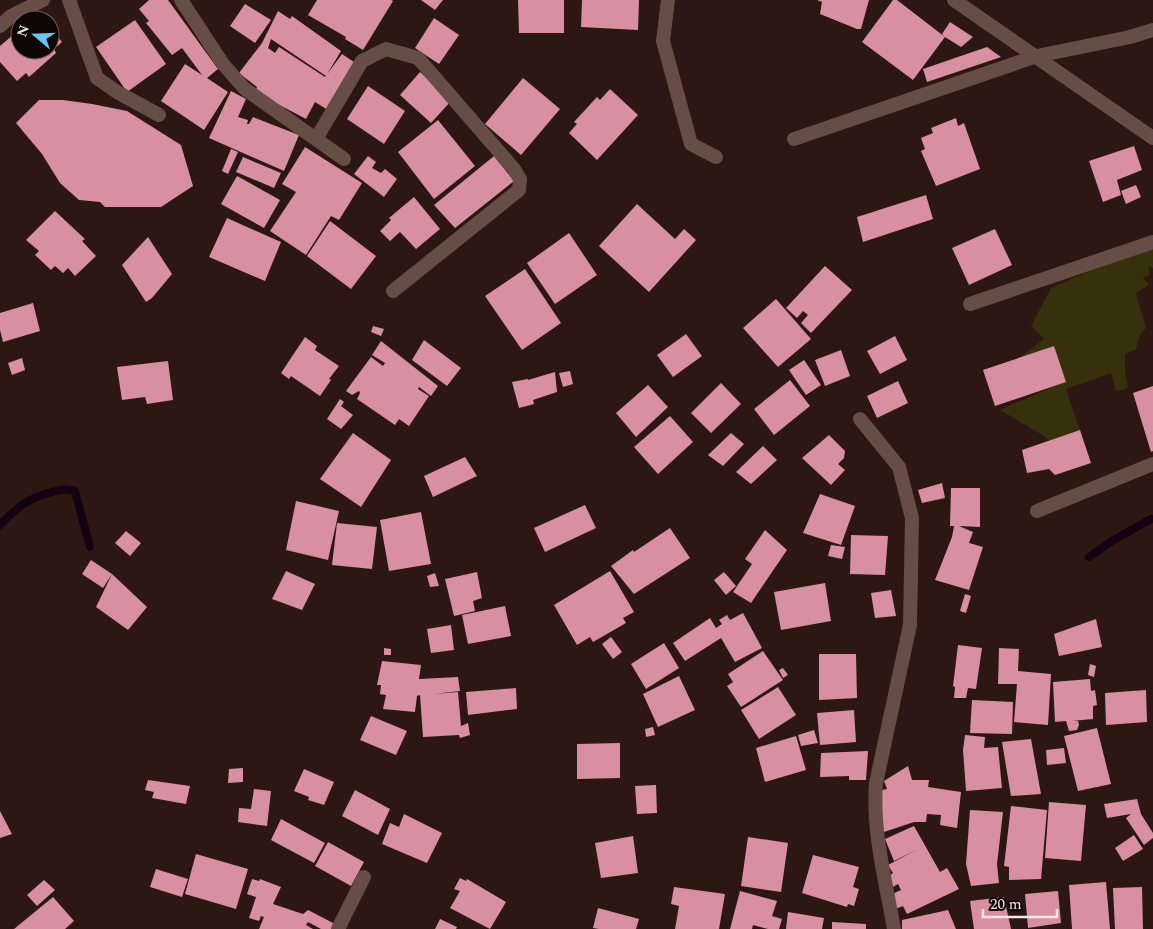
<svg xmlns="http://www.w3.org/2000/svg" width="1153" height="929" font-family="Spectral,serif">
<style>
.green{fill:#36300c}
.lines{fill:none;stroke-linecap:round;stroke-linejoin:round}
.stream{stroke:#140013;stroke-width:8}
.building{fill:#d98fa2}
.minor{stroke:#664d46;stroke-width:14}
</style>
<rect width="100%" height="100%" fill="#2c1712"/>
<path class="green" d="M1153,242v26l-5,-2 2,9 -7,3 6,7 -13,8 10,35 -6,6 -4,15 -11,5v18l3,16 -12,3 -5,-18 -45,16 14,41 -30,11 -11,-8 -39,-23 59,-26 -6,-9 5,-16 -4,-13 -35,12 25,-19 -13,-13 20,-38z"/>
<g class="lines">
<path class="stream" d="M0,525c16,-17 28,-27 52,-33 8,-2 15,-4 23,-1l1,4 14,52
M1089,557l23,-16 39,-22"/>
</g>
<path class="building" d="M149,0h19l50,69 -11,9 21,14 -24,38 -43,-29 24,-37 17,11 -20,-27 -10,7 -26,-32 3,-2 -10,-12z
M317,0h74l2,1 -30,49 -18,-11 1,-2 -38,-22z
M421,0h22l-8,10z
M518,0h46v33h-45z
M582,0h57l-1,30 -57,-3z
M817,0h52l-8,29h-4l-37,-15 2,-12z
M893,0h4l48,37 -32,43 -51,-38z
M245,4l26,16 -16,23 -25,-17z
M278,11l12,8 2,-3 49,35 -15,25 -55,-37 -3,9 7,5 4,-6 46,30 17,-23 15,10 -29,46 -13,-8 -9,17 -51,-27 2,-5 -18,-14 23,-30z
M38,13l5,7h-13z
M434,18l25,17 -20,29 -24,-16z
M135,20l31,44 -39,28 -31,-45z
M950,22l23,15 -12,10 -16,-10 -3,-3z
M50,28l12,14 -8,7 2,4 -27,24 -3,-4 -9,8 -17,-19v-16l20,-17v21h30z
M987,47l14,10 -74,25 -4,-13z
M420,72l31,29 -20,22 -31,-28z
M523,78l37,31 -39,46 -36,-31z
M368,86l37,25 -21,33 -37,-25z
M610,89l28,26 -41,45 -28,-27 8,-9 -3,-2 23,-25 3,3z
M231,91l15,8 -8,18 10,3 -1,4h2l4,-7 46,18 -15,36 -75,-33z
M39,100h24l29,4 35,7 54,34 12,41 -32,21h-56l-5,-5 -21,-2 -19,-17 -18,-29 -26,-31z
M956,118l2,8 6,-3 16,46 -44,17 -15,-35 4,-2 -4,-11 12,-5 -2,-5z
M438,120l37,46 -41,33 -36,-47z
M1134,146l8,24 -25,10 4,15 -18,7 -14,-41z
M305,147l57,36 -23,37 -8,-4 -25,39 -36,-24 26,-39 -14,-8z
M231,149l7,3 -10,22 -6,-3z
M368,156l8,6 -4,6 9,5 4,-4 12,10 -13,18 -30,-23z
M494,156l20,25 -59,47 -21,-23z
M243,157l38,16 -7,15 -38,-16z
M237,176l43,24 -16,28 -43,-24z
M1136,185l5,12 -15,7 -5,-13z
M926,195l7,24 -70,23 -6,-25z
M414,197l26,32 -24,20 -16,-17 -10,9 -10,-10 11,-11 -2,-2z
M637,204l38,35 9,-10 12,11 -47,52 -50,-46z
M55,211l30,28 -3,2 14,15 -21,20 -7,-8 -5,5 -8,-7 -4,4 -16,-15 4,-4 -13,-11z
M227,218l54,24 -16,39 -56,-24z
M330,221l46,35 -25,33 -44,-33z
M995,229l17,36 -43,20 -17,-37z
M569,233l28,42 -42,29 -28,-41z
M148,237l24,37 -20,24 -6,4 -24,-37z
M825,266l27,24 -41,43 -10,-10 7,-8 -5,-4 -6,7 -11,-10z
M525,269l36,54 -39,27 -37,-54z
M776,299l35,40 -33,28 -35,-39z
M33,303l7,28 -37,11 -3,-12v-17z
M373,326l11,3 -3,7 -10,-4z
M686,334l16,22 -29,21 -16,-22z
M895,336l12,24 -27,14 -13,-23z
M305,337l12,9 -2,4 24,16 -10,13 2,1 -11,16 -29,-20 -2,3 -8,-6z
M424,340l37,28 -14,18 -35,-26z
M381,341l57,45 -7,10 -12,-9 -1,2 11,7 -20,30 -10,-7 -4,6 -38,-26 3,-6 -1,-2 -7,4 -6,-4 25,-34 12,9 2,-3 -13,-8z
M1054,346l12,36 -71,24 -12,-36z
M841,350l9,26 -25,10 -10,-26z
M22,358l3,12 -13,5 -4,-12z
M804,360l17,25 -15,10 -17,-25z
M168,361l5,39 -26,4 -2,-7 -23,3 -5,-33z
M570,371l3,13 -10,3 -4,-14z
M555,372l2,20 -24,8 1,4 -15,4 -7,-26 16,-3v1z
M790,380l20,26 -36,29 -20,-26z
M898,381l10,22 -31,15 -10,-22z
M721,383l20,21 -30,29 -20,-20z
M648,385l20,22 -32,30 -20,-24z
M1153,386v65l-2,1 -18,-59z
M340,399l4,3 -3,4 12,9 -12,14 -14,-10z
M670,416l23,26 -35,32 -24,-27z
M1080,430l11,33 -36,12 -6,-6 -22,4 -5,-23z
M353,433l38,27 -30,47 -41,-28z
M731,433l13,11 -21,22 -15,-11z
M829,435l16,16 -1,7 -6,6 7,6 -14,15 -29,-27z
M763,446l14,14 -26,24 -15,-12z
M465,457l12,19 -44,21 -9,-21z
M942,483l3,15 -23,5 -4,-13z
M951,488h29v39l-21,-1 14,6 -4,11 14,4 -14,43 -34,-10 17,-43 2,-11h-4z
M820,494l35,12 -14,39 -38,-12z
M296,501l43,10 -11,49 -42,-10z
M585,505l11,23 -51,24 -11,-24z
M421,512l10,52 -42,7 -9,-51z
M337,523l40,4 -5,42 -40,-4z
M670,528l20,30 -56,36 -23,-28 22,-16 1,2z
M765,530l22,20 -36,53 -18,-11 19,-28 -7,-5z
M126,531l15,12 -11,13 -15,-13z
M851,535l37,1 -3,39 -35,-1z
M831,545l14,2 -3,12 -14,-3z
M91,560l21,14 -9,14 -21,-14z
M286,571l29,13 -13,26 -30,-11z
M610,571l24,41 -11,6 3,5 -33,19 -3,-5 -13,8 -23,-40z
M477,572l5,26 -9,3 2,10 -21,5 -9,-37z
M724,572l12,14 -10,9 -12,-15z
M435,573l4,13 -9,1 -3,-11z
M112,574l35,33 -19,23 -32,-23z
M825,583l6,38 -50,9 -7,-38z
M891,590l5,26 -21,2 -4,-25z
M965,594l6,2 -5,17 -6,-2z
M505,606l6,30 -43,8 -6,-29z
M743,613l19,35 -27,14 -14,-24 -36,23 -12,-18 37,-25 6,10 6,-4 -3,-4 8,-5 3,5z
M1096,619l6,28 -43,9 -5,-22z
M451,625l3,25 -23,3 -4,-24z
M611,637l11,15 -9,7 -11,-15z
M664,643l15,25 -33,21 -15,-25z
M958,645l24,3 -6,41 -8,-1 -2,10h-12l1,-11 -2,-1z
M384,648l7,1v6h-7z
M999,648l20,1 -1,22 33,3 -3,51 -34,-3 3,-38h-19z
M763,651l20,29 -42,27 -14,-21 6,-4 -5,-8z
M819,654h37l1,44 -38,2z
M382,661l39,4 -2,14 39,-2 2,14 -26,3 24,-2 3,34 7,-3 2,12 -10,3 -1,-3 -36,2 -3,-42 -3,1 -2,16 -32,-3 3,-14 -6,-1 1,-9h-4z
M1090,664l6,2 -2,11 -6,-2z
M783,668l5,7 -5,3 -4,-8z
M679,676l16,34 -37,17 -15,-33z
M1090,679l1,12 4,-1 2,15 -4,1v13l-21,2h6l1,4 -2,5 -8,1 -3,-10 -11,1 -2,-40z
M778,687l18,28 -37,24 -18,-29z
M516,688l1,21 -49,6 -2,-23z
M1146,690l1,32 -41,3 -1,-32z
M972,700l41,2 -1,32 -42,-1z
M854,710l2,32 -36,3 -3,-32z
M371,716l36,15 -11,24 -36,-15z
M653,727l2,8 -9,2 -1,-8z
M1097,728l14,56 -33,7 -14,-55z
M814,730l4,13 -17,3 -3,-11z
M965,735l20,2 -1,11 14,-1 4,41 -36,3 -3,-41z
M796,736l10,34 -41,12 -9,-34z
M1031,739l10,55 -30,2 -9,-54z
M620,743v35l-43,1v-35z
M1064,748l2,15 -19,2 -1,-15z
M868,751l-2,29h-17v-4l-29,1 1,-24z
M908,766l4,14h17l-1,7 33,5 -4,36 -17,-3 1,-10 -14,-1 -1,8h-12l-33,11 1,-43 5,-1 -3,-8z
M243,768v14l-15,1 1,-14z
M304,769l30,13 -10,23 -16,-5 1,-3 -15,-6z
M148,780l42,6 -4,18 -34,-6 2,-6 -9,-2z
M656,785l1,28 -20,1 -2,-28z
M254,789l17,2 -4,35 -29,-4 1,-14 12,1z
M355,790l35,19 -12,26 -36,-19z
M1137,799l4,15 12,19v5l-9,7 -18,-27 5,-4 -24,4 -3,-14z
M1049,802l37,3 -5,56 -36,-3z
M1011,806l36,4 -6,69 -32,1v-13l-5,-1z
M970,810l33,2 -6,52 2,19 -28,3 -5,-22z
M0,811l12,23 -12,4z
M404,814l38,19 -15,30 -45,-19 8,-21 9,4z
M281,819l44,24 -11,20 -43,-23z
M914,826l26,46 7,-4 12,21 -52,25 -4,-8 -8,3 -5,-14 11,-5 -3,-6 -5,3 -4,-11 4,-3 -5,-8 30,-16 -24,12 -9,-22z
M1134,835l9,14 -20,12 -8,-13z
M633,836l5,37 -37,5 -6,-35z
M748,837l40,6 -7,49 -40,-6z
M328,842l36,20 -13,24 -36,-20z
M196,854l52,15 -12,40 -51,-15z
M813,855l46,12 -6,20 6,2 -5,17 -6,-2 -1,3 -45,-14z
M156,869l32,10 -6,18 -32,-10z
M460,878l6,3 1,-2 39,23 -16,27 -40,-21 10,-17 -6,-2z
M252,879l7,2 1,-2 21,8 -8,17 30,10 5,-4 27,14 -3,5h-11l-13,-7 -2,3 7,4h-54l5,-12 -3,-1 -2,5 -10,-3 7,-21 -9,-3z
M44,880l11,10 -18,16 -10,-11z
M1106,882l4,47h-38l-3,-44z
M674,887l51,7 -6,35h-44l4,-23 -8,-2z
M1142,887l1,42h-28l-2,-41z
M740,891l37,10 -5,15 10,3 -3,10h-11l-15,-4 -1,4h-22z
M1058,891l3,32 -33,5 -3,-34z
M53,897l21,24 -9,8h-51z
M1004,897l7,32h-37l-4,-28z
M598,908l41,11 -3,10h-37l-6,-1z
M948,910l8,19h-54v-9z
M788,912l36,6 -2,11h-36z
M440,919l17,8 -1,2h-21z
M832,922l34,2v5h-34z"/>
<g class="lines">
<path class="minor" d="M69,0l28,78 20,14 42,23
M181,0l42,64 22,25 99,70
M668,0l-5,41 28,103 25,13
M954,0l199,138
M0,26l11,-10 32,-16
M316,139l46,-78 24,-12 32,9 96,111 6,10 -1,11 -126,101
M794,139l243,-83 93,-19 23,-7
M970,304l183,-62
M860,419l39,48 13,51 -2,107 -34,158c-4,47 10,100 18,146
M1037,511l116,-47
M338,929l26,-52"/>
</g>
<g transform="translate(35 35) rotate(289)"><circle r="24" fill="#0e0604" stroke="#6b605d"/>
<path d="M0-4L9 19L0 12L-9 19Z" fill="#68c4f0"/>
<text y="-8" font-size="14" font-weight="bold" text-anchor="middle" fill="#f7e7e3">N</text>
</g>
<path d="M983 909v8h74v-8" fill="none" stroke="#f7e7e3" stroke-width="2.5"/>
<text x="990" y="909" font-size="15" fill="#f7e7e3" stroke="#0e0604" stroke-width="4" paint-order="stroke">20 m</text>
</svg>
